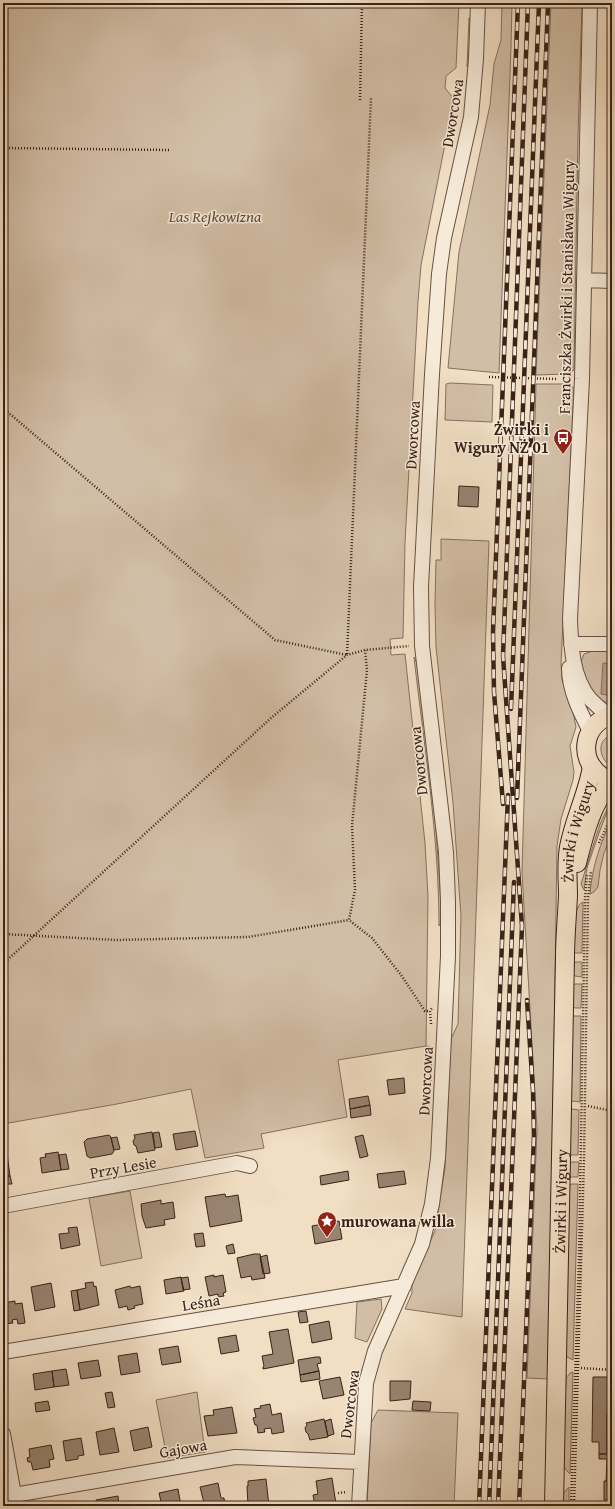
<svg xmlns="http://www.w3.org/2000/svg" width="615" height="1509" font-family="'Gentium Book Plus',serif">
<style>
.green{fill:#d2bea6;stroke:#86705f}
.water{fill:#b39e89;stroke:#836c5c}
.building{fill:#998471;stroke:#3a2218}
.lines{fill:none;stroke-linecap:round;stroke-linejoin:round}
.minor-casing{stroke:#685143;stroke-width:16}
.major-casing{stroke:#3a2218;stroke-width:20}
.path{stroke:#3a2218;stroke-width:2.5;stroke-dasharray:1 2;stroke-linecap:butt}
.minor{stroke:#f6ead8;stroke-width:14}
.major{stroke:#f1dec3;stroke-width:18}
.rail-casing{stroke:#3a2218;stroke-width:4.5}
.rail{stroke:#f6ead8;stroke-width:3;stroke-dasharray:9;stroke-linecap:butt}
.labels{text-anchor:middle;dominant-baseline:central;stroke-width:3;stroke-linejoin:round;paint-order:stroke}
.street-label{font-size:16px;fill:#3a2218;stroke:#f6ead8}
.park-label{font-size:16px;font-style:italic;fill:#60493c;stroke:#f6ead8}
.poi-label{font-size:16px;font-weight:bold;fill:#3a2218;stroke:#f6ead8;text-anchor:end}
</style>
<rect width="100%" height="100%" fill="#f1dec3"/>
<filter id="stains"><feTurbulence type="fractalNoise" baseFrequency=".005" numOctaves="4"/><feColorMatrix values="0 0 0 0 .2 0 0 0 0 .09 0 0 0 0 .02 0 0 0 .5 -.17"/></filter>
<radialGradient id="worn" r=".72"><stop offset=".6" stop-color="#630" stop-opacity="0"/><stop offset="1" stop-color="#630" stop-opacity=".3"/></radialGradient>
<path class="green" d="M3,3h456l-3,65 -10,8 -1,12 9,11 -33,166 -3,36 -13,242 -2,95 -13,1 1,16 14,-1 20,189 3,53 -2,150 6,1 -1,40 -5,-41 -88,14 9,57 -86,17 3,14 -59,10 -14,-69 -74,15 -114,20z
M502,3h10l-1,44 -12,326 -51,-5 11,-116 31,-147 4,-41 7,-24z
M551,3h31l-4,133 -4,234 -7,4 -31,1z
M469,18c5,11 3,39 -2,49z
M450,383l43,2 -1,37 -47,-2 1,-36z
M536,384h31l7,4 -13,276 1,16 10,27 4,20 -6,19 4,26 -1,8 -12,39 -4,27 -8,533 -22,-1 10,-249 -15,-257z
M441,539l48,2 -27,776 -57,-8 7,-16v-12l23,-50 10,-63 6,-129 7,-15 3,-108 -8,-113 -17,-156 -1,-42 1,-45h5z
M595,650l17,1v53c-22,-6 -25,-20 -32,-40l4,-10z
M414,657l4,8 18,164 6,90 -3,7c0,-90 -15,-180 -25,-269z
M612,735v24l-6,3c-8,-10 -7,-23 6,-27z
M612,799l-13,34 -12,35 -3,22 -3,-6 19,-60z
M612,818v16l-8,19 -4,17 -2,17 -4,5 -4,2c2,-28 11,-52 22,-76z
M583,902l-1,51h-7l-2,-2c1,-11 -1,-45 10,-49z
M575,962h7v15l-7,-1 -3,-3v-8z
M575,984h7l-1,24h-6l-4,-3 1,-19z
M574,1016h7l-1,86 -8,-1 -2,-2v-80z
M572,1109l7,1 -1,45h-7l-2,-4v-39z
M570,1162h9l-1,15h-8l-3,-4 1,-6z
M571,1184h7l-5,176 -6,-3 -2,-7 3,-162z
M130,1191l12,67 -41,8 -12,-68z
M381,1299l1,10 -15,33 -12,-4 2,-36z
M573,1372l-3,102 -4,-4 -3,-5 3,-87 4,-5z
M197,1392l8,60 -38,6 -11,-58z
M378,1410l80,3 -4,93h-87l4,-83z
M569,1487v19h-8l1,-11z"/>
<path class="water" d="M603,663l9,1v32l-11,-2z"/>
<path class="building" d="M459,486l20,1 -1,20 -20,-1z
M404,1078l1,15 -16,2 -2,-15z
M368,1096l2,9 -20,4 -1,-10z
M370,1105l1,10 -20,3 -1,-9z
M195,1131l3,15 -22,4 -3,-16z
M152,1132l3,18 -17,3 -2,-7 -2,-1 -1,-4 2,-3 -1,-3z
M159,1132l3,15 -7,1 -2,-15z
M109,1135l2,2 3,14 -2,3 -22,4 -3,-2 -3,-14 3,-3z
M363,1135l5,21 -8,2 -5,-21z
M117,1137l3,12 -6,1 -3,-12z
M58,1152l3,18 -19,3 -2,-15 6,-1 -1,-3z
M3,1154h4l3,22 -7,1z
M66,1154l3,15 -8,1 -2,-15z
M348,1171l1,9 -28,5 -1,-9z
M404,1171l2,13 -27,4 -2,-14z
M6,1176h4l2,8h-5z
M225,1194l1,3 12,-2 4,26 -32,6 -5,-30z
M161,1200v4l12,-2 2,16 -11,2 1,5 -19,3 -4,-12 -1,-12z
M339,1221l3,18 -27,5 -3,-18z
M77,1227l3,18 -19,4 -2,-15 10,-1 -1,-5z
M203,1233l2,13 -9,1 -2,-13z
M233,1244l2,9 -7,1 -2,-8z
M254,1254h6l5,24 -13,2 -1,-4 -10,2 -4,-20z
M267,1255l3,18 -7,1 -3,-17z
M214,1275v2l9,-2 3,17 -3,1 1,3 -6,1v-3l-9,2 -4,-19z
M181,1277l3,14 -18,3 -2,-14z
M188,1277l2,12 -7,1 -2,-12z
M93,1282l1,5 2,-1 3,19 -19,5 -3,-20 9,-2 -1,-5z
M51,1283l4,24 -20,4 -4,-24z
M130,1286l1,2 9,-2 3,18 -9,2 1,2 -7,2 -1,-4 -8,2 -4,-18z
M77,1290l3,20 -6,1 -3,-20z
M15,1301v3l7,-1 3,20 -7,1 -1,-5 -5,1 1,3 -10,1v-21z
M306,1311l2,11 -8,1 -2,-11z
M329,1321l3,18 -20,4 -3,-18z
M288,1329l6,34 -31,6v-2l1,-1 -2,-10 11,-2 -4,-22z
M236,1335l3,16 -18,3 -3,-16z
M178,1346l3,16 -19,3 -3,-16z
M137,1353l3,19 -19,3 -3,-19z
M316,1357h4l1,6 -4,1 2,7 -19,4 -2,-15z
M98,1360l3,16 -20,3 -3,-16z
M66,1369l3,16 -15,2 -2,-16z
M52,1371l2,16 -19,3 -2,-16z
M319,1371l1,8 -19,3 -1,-7z
M340,1377l4,18 -21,4 -4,-18z
M593,1377h19v36h-5v41h-8v-12h-7z
M390,1381h21l-1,18 -20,2z
M112,1392l3,15 -7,1 -3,-15z
M48,1401l2,9 -14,2 -1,-9z
M413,1401l18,1 -1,9 -18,-1z
M270,1404l2,11 9,-2 3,19 -12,2 -1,-6 -7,1 1,3 -7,1 -1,-8h-2l-2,-7 3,-1 -2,-8 7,-1 -1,-2z
M232,1407l5,26 -29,3 -4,-20 10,-1 -1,-5z
M607,1413h5v68h-6l1,-22h-8v-5h8z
M324,1419l4,18 -18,3 -2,-6 -2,-2 -1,-4 2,-3 -1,-2z
M331,1419l3,15 -6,2 -3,-15z
M148,1427l4,20 -18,4 -4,-20z
M114,1428l5,24 -19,3 -4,-23z
M81,1438l3,17 -6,1v3l-12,2 -3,-20z
M51,1445l3,14 -5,1 1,7 -17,3 -2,-8h-3l-1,-4 3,-1 -1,-8z
M332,1478l4,26 -21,2 -2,-11 5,-1 -2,-13z
M266,1479l3,27h-21l-1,-20h1v-5z
M604,1481h8v25h-6v-6h-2z
M218,1483l3,15h3l1,8h-18l-1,-3h-2l-4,-16z
M178,1489l3,17h-19l-3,-13z
M118,1496l1,8 7,-2v4h-29l-1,-6z"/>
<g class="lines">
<g class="minor-casing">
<path id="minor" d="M590,3l-8,376 -12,240c1,27 2,58 20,80 6,6 12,11 18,17
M584,280l28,1
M571,644h41
M569,668c0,22 11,44 21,63
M3,1206l234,-43 13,3
M3,1352l401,-66
M3,1434l13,72
M14,1495l221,-38 125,5
M359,1506l7,-123 9,-32 47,-107 10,-40 6,-46 10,-202v-55l-2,-49 -24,-206 -1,-59 11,-213 7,-100 5,-36 27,-121 5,-58 2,-56"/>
</g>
<g class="major-casing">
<g id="major">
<path d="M600,775c-23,-18 -16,-52 12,-60"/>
<path d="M577,863c7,-28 15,-61 35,-83"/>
<path id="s1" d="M554,1506l11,-548c0,-21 2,-41 3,-62 0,-16 -2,-32 1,-49 5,-27 18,-52 23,-80"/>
</g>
</g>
<path class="path" d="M360,100l2,-97
M3,148l167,2
M489,377l68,2
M3,408l272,232 72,15 24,-557
M365,650l2,20 -15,156 3,64 -6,30 23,18 29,37 24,36h5
M599,843l13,-28
M3,934l113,6 132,-3 101,-17
M3,964l268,-246 76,-63 18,-5 44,-4
M431,1024l-1,-13 2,-3
M588,1106l24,5
M581,1368l31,2
M3,1400l4,22
M338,1493l9,-1
M571,1506l8,-249 6,-359 2,-23
M574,1506l10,-347 4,-261 3,-27"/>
<use href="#minor" class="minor"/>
<use href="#major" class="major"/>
<g class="rail-casing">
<path id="rail" d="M511,709l28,-706
M517,798l31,-795
M503,804l-9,-112 -1,-60 25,-629
M479,1506l29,-711
M489,1506l25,-624
M498,1506l24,-580 -19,-270 25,-653
M519,1506l15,-370 -1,-45 -6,-91"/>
</g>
<use href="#rail" class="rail"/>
</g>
<defs>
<g id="bus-pin" transform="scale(1)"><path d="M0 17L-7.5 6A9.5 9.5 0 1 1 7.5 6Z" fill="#8f2418" stroke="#f6ead8"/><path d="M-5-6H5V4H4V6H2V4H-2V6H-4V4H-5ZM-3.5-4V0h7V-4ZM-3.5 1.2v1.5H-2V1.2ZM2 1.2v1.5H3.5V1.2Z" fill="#fff"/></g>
<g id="sight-pin" transform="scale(1)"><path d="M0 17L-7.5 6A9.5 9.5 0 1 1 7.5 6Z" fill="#8f2418" stroke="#f6ead8"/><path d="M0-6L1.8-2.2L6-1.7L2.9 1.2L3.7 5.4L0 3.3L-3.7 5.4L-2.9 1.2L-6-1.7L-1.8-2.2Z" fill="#fff"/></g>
</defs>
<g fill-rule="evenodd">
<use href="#bus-pin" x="563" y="438"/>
<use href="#sight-pin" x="327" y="1221"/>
</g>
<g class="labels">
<g class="street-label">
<text transform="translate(452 113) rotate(-81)">Dworcowa</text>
<text transform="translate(566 287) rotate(-89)">Franciszka Żwirki i Stanisława Wigury</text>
<text transform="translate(412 435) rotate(-87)">Dworcowa</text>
<text transform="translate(418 761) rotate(-96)">Dworcowa</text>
<text stroke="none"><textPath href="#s1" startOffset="676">Żwirki i Wigury</textPath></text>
<text transform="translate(425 1081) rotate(-87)">Dworcowa</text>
<text transform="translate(123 1167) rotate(-10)">Przy Lesie</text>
<text stroke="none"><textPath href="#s1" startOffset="305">Żwirki i Wigury</textPath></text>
<text transform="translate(201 1302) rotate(-9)">Leśna</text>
<text transform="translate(349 1404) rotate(-83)">Dworcowa</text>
<text transform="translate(183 1448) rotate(-10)">Gajowa</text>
</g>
<g class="park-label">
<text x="215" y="216">Las Rejkowizna</text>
</g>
<g class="poi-label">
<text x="549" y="429">Żwirki i<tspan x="549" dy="18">Wigury NŻ 01</tspan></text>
<text x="341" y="1221" text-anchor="start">murowana willa</text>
</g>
</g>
<rect width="615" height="1509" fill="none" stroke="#f1dec3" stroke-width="16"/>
<rect x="4" y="4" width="607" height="1501" fill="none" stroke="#3a2218" stroke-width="2"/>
<rect x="8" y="8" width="599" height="1493" fill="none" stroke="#3a2218"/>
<rect width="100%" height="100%" filter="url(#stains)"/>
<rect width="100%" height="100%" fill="url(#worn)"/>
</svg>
